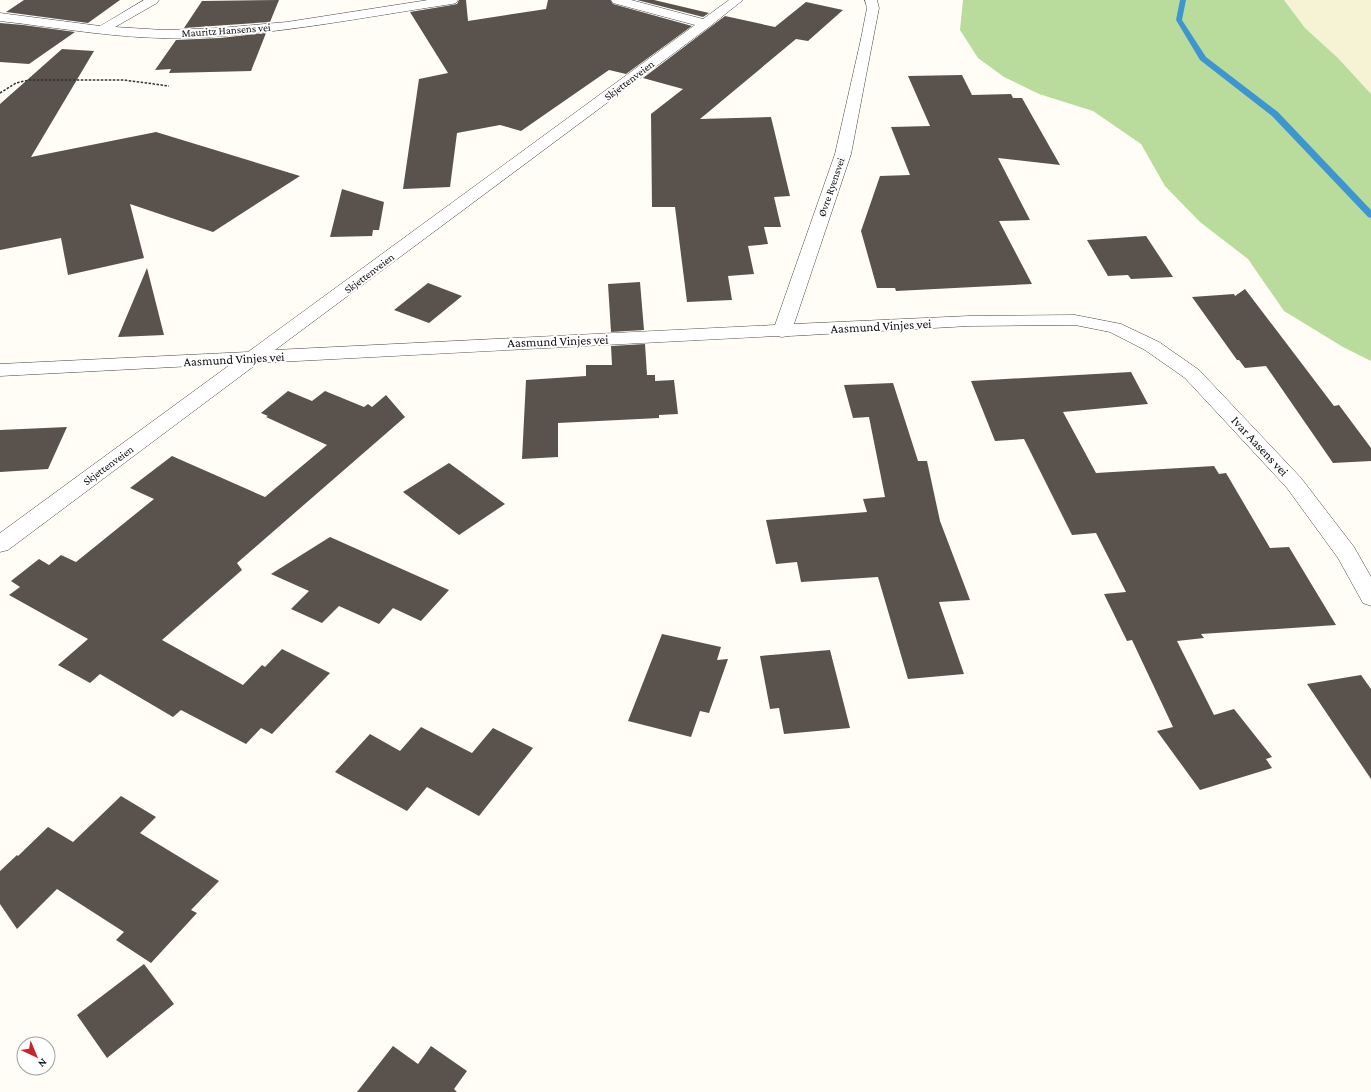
<svg xmlns="http://www.w3.org/2000/svg" width="1371" height="1092" font-family="'Crimson Pro',serif">
<style>
.farmland{fill:#f6f3d4}
.forest{fill:#b9dc9c}
.lines{fill:none;stroke-linecap:round;stroke-linejoin:round}
.stream{fill:#3f96cf;fill-rule:evenodd}
.building{fill:#5a524d}
.service-casing{stroke:#444;stroke-width:1}
.minor-casing{stroke:#444;stroke-width:1}
.path{stroke:#333;stroke-width:1.5;stroke-dasharray:2.5 1.5;stroke-linecap:butt}
.service{fill:#fff;fill-rule:evenodd}
.minor{fill:#fff;fill-rule:evenodd}
.labels{text-anchor:middle;dominant-baseline:central;stroke-width:4;stroke-linejoin:round;paint-order:stroke}
.far-street-label{font-size:11px;fill:#111;stroke:#fff}
.street-label{font-size:13px;fill:#111;stroke:#fff}
</style>
<rect width="100%" height="100%" fill="#fffdf5"/>
<path class="farmland" d="M1284,0h87v94l-33,-36 -33,-30z"/>
<path class="forest" d="M963,0h321l21,28 33,30 33,36v267l-28,-14 -59,-36 -36,-52 -48,-37 -35,-36 -24,-42 -48,-33 -54,-17 -35,-17 -26,-19 -18,-28z"/>
<g class="lines">
<path class="stream" d="M1180,0h6l-4,20 24,37 72,55 93,98v8l-3,-1 -96,-101 -72,-56 -24,-40z"/>
</g>
<path class="building" d="M24,0h96l-32,23 -82,-11z
M279,0l-9,22 -86,6 18,-27z
M459,0h7l2,21 78,-12 2,-9h62l3,4 79,22 -66,48 -17,-4 -88,61 -21,-6 -43,8 -7,54 -47,2 16,-110 29,-6 -38,-61 42,-7 5,-1z
M637,0h17l55,13 -6,4z
M806,2l37,8 -35,31 -12,-2 -96,80 71,-2 19,79 -16,1 7,30h-17l4,17 -20,2 6,28 -26,2 4,24 -45,2 -12,-95h-23l-1,-93 32,-25 -40,-11 82,-62 50,11z
M0,23l23,2 52,7 -46,32 -29,-2z
M266,33l-15,38 -82,2 2,-4 -16,1 21,-30 44,-2z
M62,49l32,2 -63,106 125,-25 144,44 -87,56 -83,-28 14,54 -76,17 -7,-37 -61,12v-146z
M962,75l10,20 39,-1 2,4h9l38,67 -62,-7 32,62 -31,1 33,63 -136,7 -1,-3h-18l-16,-57 19,-55 30,-1 -19,-48 39,-1 -22,-50z
M342,189l42,13 -5,28h-6l-1,6 -42,1z
M1146,236l27,41 -42,2 -3,-4 -20,1 -21,-36z
M147,268l17,67 -46,2z
M640,282l4,48 -33,2 -3,-48z
M428,283l34,13 -33,27 -35,-13z
M1245,289l89,117 5,-1 32,43v13l-38,2 -67,-97 -21,2 -6,-8h-2l-45,-63 42,-3 1,2z
M645,344l2,31h8v6l19,-1 4,34 -19,1v3l-101,5v34l-36,2 4,-79 60,-4v-11h26l-1,-19z
M1131,372l17,32 -85,8 33,61 118,-7 5,8 7,-1 44,75 19,-1 47,78 -135,9 3,4 -27,3 37,74 20,-6 38,48 -6,2 6,9 -72,22 -43,-59 16,-4 -41,-87 -5,1 -23,-47 22,-2 -30,-59 -24,2 -48,-96 -29,2 -24,-60z
M893,383l25,78h9l13,60 30,79 -31,2 25,72 -56,5 -30,-102 -77,5 -4,-20 -21,2 -10,-44 101,-8 -4,-13 22,-2 -16,-80 -16,1 -9,-33z
M288,391l24,10 13,-10 39,16 4,-3 4,3 14,-12 19,22 -168,146 5,7 -80,70 81,45 19,-20 3,2 17,-18 48,24 -58,61 -11,-6 -15,16 -65,-34 -8,7 -73,-43 -10,9 -32,-18 30,-26 -79,-44 11,-8 -9,-6 28,-22 10,6 12,-10 15,7 78,-63 -24,-11 42,-32 93,41 62,-52 -61,-28 2,-1 -7,-3z
M67,427l-19,42 -48,3v-42z
M449,463l56,41 -46,31 -56,-43z
M330,537l119,53 -28,31 -28,-13 -14,16 -40,-18 -17,17 -31,-14 18,-18 -38,-17z
M662,634l59,13 -4,13 11,-1 -19,54 -9,-2 -9,26 -63,-16z
M830,650l20,78 -66,6 -5,-26 -9,1 -10,-53z
M1361,675l10,14v90l-64,-95z
M421,727l51,26 21,-25 40,20 -54,68 -52,-29 -20,24 -72,-39 35,-38 30,17z
M121,796l35,21 -16,16 79,48 -28,29 6,3 -46,50 -35,-23 8,-8 -67,-43 -40,40 -17,-25v-33l17,-16 1,1 30,-29 25,15z
M144,964l30,40 -67,54 -30,-43z
M393,1046l25,18 13,-18 36,25 -13,18 3,3h-100z"/>
<g class="lines">
<g class="service-casing">
<path id="service" d="M865,0h12l2,8 -6,31 -2,3h-8l-2,-3 6,-31z"/>
</g>
<g class="minor-casing">
<path id="minor" d="M144,0h15l-2,3 -42,24 49,3 56,-2 67,-6 141,-22h30l-2,3 -4,1c-88,13 -176,31 -265,34 -63,2 -125,-10 -187,-17v-8l100,13z
M611,0h20l72,19 26,-19h14l-34,27 -434,323 500,-25 60,-171 26,-115 1,-3h10l1,3 -22,115 -57,170 175,-8 106,-1 46,9 38,18 40,28 102,108 53,69 17,30v29l-8,-3 -25,-45 -51,-70 -102,-110 -40,-28 -35,-18 -35,-7 -106,1 -180,10 -7,1 -5,-1 -519,27 -250,187 -8,2v-19l231,-169 -231,12v-12l248,-12 447,-327 -82,-22z"/>
</g>
<path class="path" d="M0,93l16,-10 13,-3h95l45,6"/>
<use href="#service" class="service"/>
<use href="#minor" class="minor"/>
</g>
<g class="labels">
<g class="far-street-label">
<text transform="translate(226 30) rotate(-4)">Mauritz Hansens vei</text>
<text transform="translate(629 80) rotate(-37)">Skjettenveien</text>
<text transform="translate(831 187) rotate(-71)">Øvre Ryensvei</text>
<text transform="translate(369 273) rotate(-37)">Skjettenveien</text>
<text transform="translate(108 465) rotate(-36)">Skjettenveien</text>
</g>
<g class="street-label">
<text transform="translate(881 326) rotate(-3)">Aasmund Vinjes vei</text>
<text transform="translate(558 341) rotate(-2)">Aasmund Vinjes vei</text>
<text transform="translate(234 359) rotate(-3)">Aasmund Vinjes vei</text>
<text transform="translate(1260 446) rotate(47)">Ivar Aasens vei</text>
</g>
</g>
<g transform="translate(36 1056) rotate(136)"><circle r="19" fill="#ffffff" stroke="#a0a0a0"/>
<path d="M0-3L7 15L0 10L-7 15Z" fill="#c4262e"/>
<text y="-6" font-size="11" font-weight="bold" text-anchor="middle" fill="#111111">N</text>
</g>
</svg>
